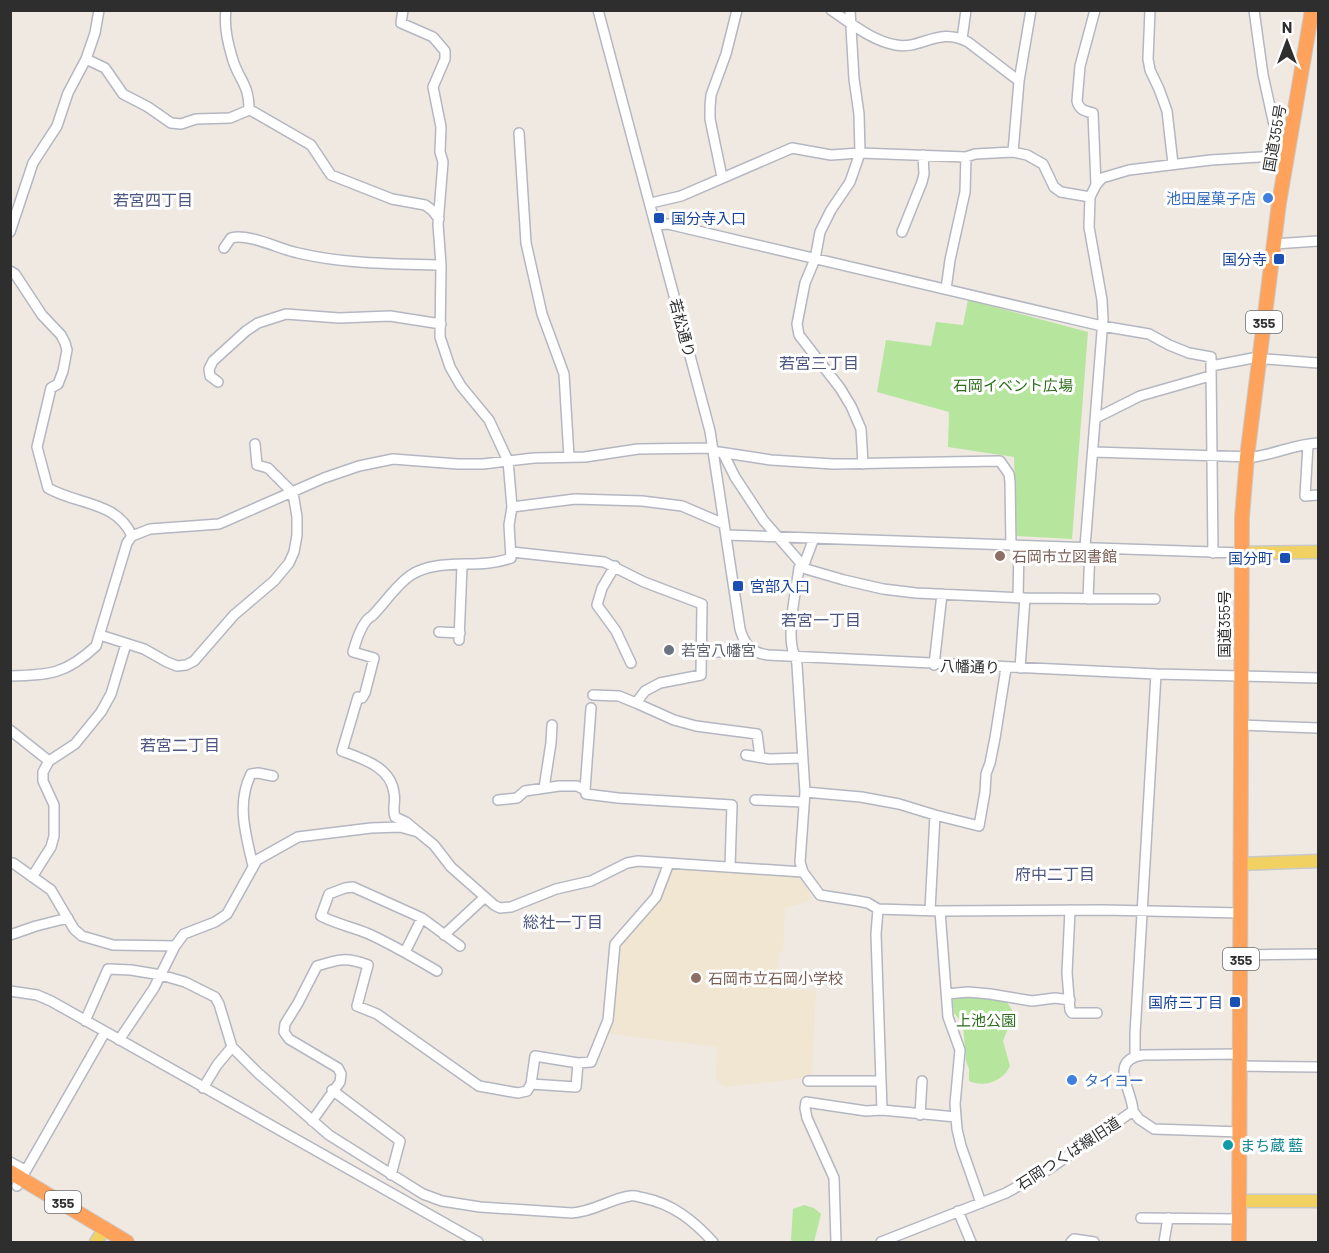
<svg xmlns="http://www.w3.org/2000/svg" width="1329" height="1253" font-family="Barlow,'Noto Sans JP',sans-serif">
<style>
.education{fill:#f0e6d1}
.green{fill:#b6e59e}
.lines{fill:none;stroke-linecap:round;stroke-linejoin:round}
.minor-casing{stroke:#b4b7c1;stroke-width:12}
.major-casing{stroke:#c9c9c9;stroke-width:15}
.highway-casing{stroke:#c9c9c9;stroke-width:16}
.minor{stroke:#fff;stroke-width:9}
.major{stroke:#f2d163;stroke-width:12}
.highway{stroke:#ffa35c;stroke-width:14}
.shop-dot{fill:#3f7fe0;stroke:#fff;stroke-width:2}
.transit-dot{fill:#1a4fb4;stroke:#fff;stroke-width:2}
.education-dot{fill:#8d6e63;stroke:#fff;stroke-width:2}
.worship-dot{fill:#6b7280;stroke:#fff;stroke-width:2}
.culture-dot{fill:#0f9aa8;stroke:#fff;stroke-width:2}
.labels{text-anchor:middle;dominant-baseline:central;stroke-width:6;stroke-linejoin:round;paint-order:stroke}
.shield{fill:#fff;stroke:#6d6d6d;stroke-width:1.5}
.shield-label{font-size:14px;font-weight:bold;fill:#2e2e2e}
.street-label{font-size:15px;fill:#2e2e2e;stroke:#fff}
.shop-label{font-size:15px;fill:#366cbe;stroke:#fff;text-anchor:end}
.transit-label{font-size:15px;fill:#164399;stroke:#fff;text-anchor:end}
.park-label{font-size:15px;fill:#2c6e1b;stroke:#fff}
.education-label{font-size:15px;fill:#785e54;stroke:#fff;text-anchor:start}
.worship-label{font-size:15px;fill:#5b616d;stroke:#fff;text-anchor:start}
.culture-label{font-size:15px;fill:#0d838f;stroke:#fff;text-anchor:start}
.neighbourhood-label{font-size:16px;fill:#4d5680;stroke:#fff}
</style>
<rect width="100%" height="100%" fill="#efe9e1"/>
<path class="education" d="M671,868l128,9 10,14 2,10 -26,7 -2,44 -5,1 -1,36 39,2 -4,86 -88,10 -8,-8 1,-32 -107,-13 -1,-2 3,-13 8,-73 40,-47z"/>
<path class="green" d="M968,300l120,32 -16,207 -55,-3 -3,-79 -66,-10 1,-35 -72,-20 9,-52 45,6 5,-24 27,3z
M972,995l33,4 7,11 -2,13 -7,18 7,25c-7,15 -25,22 -41,15v-12l-3,-8 -3,-37 -9,-11 -2,-16z
M804,1205l10,3 7,6 -7,28h-22l-1,-3 2,-30z"/>
<g class="lines">
<g class="minor-casing">
<path id="minor" d="M226,10c-2,14 2,34 6,47 6,23 17,25 17,53
M403,10l-2,13 32,14 12,14v8l-12,28 8,40 -1,25 3,10 -5,62 3,41 -1,72 10,30 11,19 28,34 19,41 4,46 -3,18 2,33c-32,12 -72,-1 -100,17 -15,10 -26,28 -39,41 -10,5 -16,25 -19,36l21,6 -9,35 -3,5 -4,-1 -16,54c21,8 49,16 52,42 2,8 -2,16 1,24l11,5 12,10
M598,10l112,421 30,198c4,15 12,24 28,26l388,19 162,4
M831,10c20,13 41,31 65,35 26,5 42,-19 72,-3l51,39 -6,71 14,3 16,9 11,23 7,5 29,5
M850,10l4,69 5,35 1,39 -10,29 -19,28 -11,22 -5,27 -10,24 -8,41 2,11 41,53 11,18 10,23 2,35
M1150,10l-2,49 2,11 9,19 8,22 6,53
M962,39l4,-29
M86,59l19,9 18,26 25,13 23,16 10,1 15,-5 34,-1 19,-8 3,1 59,34 20,30 61,24 33,6 7,5 7,9
M1019,81l12,-71
M519,133l7,110 16,71 22,60 5,83
M722,177l-12,-58v-12l1,-12 15,-41 11,-44
M1096,185l6,-7 27,-8 82,-10 65,-4 12,-5 -8,-6 -4,-11 -13,-59 -9,-65
M651,203l30,-7 111,-48 39,7 29,-2 106,4 9,-3 38,-2
M656,225l12,-1 434,102 47,8 20,11 20,8 22,4v9l42,-8 65,5
M10,232l23,-69 24,-37 11,-33 18,-34 9,-26 4,-23
M902,232l20,-50 2,-8 -1,-19
M1274,244l44,-3
M224,248l7,-10c18,-5 48,11 67,15 47,11 95,11 143,12
M10,271l5,3 27,41 19,20 4,8 2,7 -4,21 -5,13 -7,4 -14,59 11,41c29,17 69,13 84,48
M946,289l4,-29 15,-68 1,-35
M1211,366l2,187
M218,382l-8,-6 -1,-7 4,-8 33,-30 12,-8 28,-9 53,4 51,-2 51,8
M1096,418l44,-22 70,-20
M1308,445l-3,51 13,-1
M719,452l52,8 62,4 167,-3 9,13 1,8 1,63
M1093,452l160,5c23,-3 43,-13 65,-14
M723,453l12,24 29,44 42,48 38,11 39,9 33,4 109,5 130,1
M512,507l63,-8 67,2 40,5 42,18
M726,535l515,18
M814,538l-9,24 -6,6c-3,23 -12,61 -6,83 2,5 4,8 4,14l8,127 -5,70 3,10 17,23 38,6 10,2 10,6 62,2 163,-1 138,3
M1085,547l18,-228 -1,-19 -13,-73 1,-30 6,-12 -3,-72c-8,-2 -14,-3 -16,-12l3,-35 15,-56
M512,552l92,10 40,20 58,22 -1,71 -41,8 -15,8 -9,12 -17,-7 -26,-1
M615,566l-13,22 -5,17 19,26 15,32
M1018,598l1,-52
M1088,599l2,-51
M439,632l21,1
M100,635l44,14 23,13 10,4 9,-1 8,-4 40,-46 40,-34 15,-18 5,-11 3,-17v-18l-4,-24 -25,-25 -11,-3 -2,-21
M459,640l3,-74
M702,652h37l10,-5
M934,665l8,-71
M1020,668l5,-70
M10,676c40,-1 56,-2 86,-30l31,-103 5,-7 18,-7 69,-5 105,-46 35,-12 34,-7 65,5h25l51,-6 51,-1 53,-8 75,-1
M636,703l38,17 22,6 61,8 3,23
M1240,725l78,3
M10,730l39,31
M746,755l23,4 34,-1
M544,788l7,-45 1,-18
M585,790l6,-82
M805,792l56,5 38,7 36,11 44,11 6,-34 1,-18 4,-11 5,-25 11,-70
M498,800l19,-2 8,-7 34,-5h18l8,4 1,4 32,4 114,7 -2,62
M755,800l49,2
M10,864l3,-1 38,27 23,39 8,7 31,9 62,1
M253,866c-7,-31 -17,-62 -2,-92l7,-1 15,3
M32,877l19,-30 3,-11v-31l-11,-24v-9l6,-11 26,-17 26,-32 10,-18 15,-50
M878,909l-2,25 6,176
M930,910l5,-95
M1070,910l-3,63 3,37 2,3h25
M940,911l8,106 12,33 -5,54 2,25 4,17 20,57
M10,935l26,-9 32,-8
M444,935l41,-38
M405,952l17,-34
M1241,955l77,-1
M437,971c-22,-13 -44,-26 -68,-37 -16,-7 -33,-10 -48,-18l8,-22 16,-6 8,-1 69,31 38,28
M10,991l27,4 14,6 427,241
M947,994l21,-2 22,2 42,7 23,-3 15,2
M85,1021l23,-52 23,1 30,5 24,7 30,15 4,7 13,43 26,26 71,62 94,59 19,7 38,6 92,6c21,-1 38,-14 58,-17 4,-1 9,1 14,2 29,6 50,23 69,44
M119,1040l35,-52 21,-42 9,-12 31,-12 12,-8 30,-54 41,-23 73,-9 29,-1 18,5 16,13 17,22 43,38 6,3 11,-1 45,-18 35,-8 36,-18 11,-2 165,11
M1135,1057v-23l21,-360
M1240,1066l78,1
M808,1081h73
M531,1084l45,3 2,-24
M203,1088l14,-23 15,-18
M332,1090l68,51 -9,34
M1133,1111l6,8 15,10 86,3
M920,1115l2,-34
M312,1121l28,-39 1,-8 -3,-6 -49,-29 -5,-7 1,-8 13,-21 19,-37c22,-7 29,-9 51,-1l-11,41 20,8 102,72 39,7 9,-2 4,-7 4,-28 43,7 13,-1 17,-42 7,-76 41,-47 13,-34
M10,1162l15,8
M17,1186l88,-154
M958,1211l13,31
M1141,1218l98,1
M836,1242l-2,-64 -27,-60 -2,-10 1,-6 60,9 16,-1 74,7
M881,1242l125,-49 43,-24 84,-58c0,-19 -26,-51 10,-56l97,-1
M1071,1242l3,-3 20,3
M1164,1242l4,-24"/>
</g>
<g class="major-casing">
<path id="major" d="M1241,553l77,-1
M1240,864l78,-3
M1240,1201h78
M96,1242l9,-14"/>
</g>
<g class="highway-casing">
<path id="highway" d="M10,1172l117,70
M1239,1242l3,-725 5,-60 32,-254 33,-193"/>
</g>
<use href="#minor" class="minor"/>
<use href="#major" class="major"/>
<use href="#highway" class="highway"/>
</g>
<g class="shop-dot">
<circle cx="1268" cy="198" r="6"/>
<circle cx="1072" cy="1080" r="6"/>
</g>
<g class="transit-dot">
<rect x="653" y="212" width="12" height="12" rx="3"/>
<rect x="1273" y="253" width="12" height="12" rx="3"/>
<rect x="1279" y="552" width="12" height="12" rx="3"/>
<rect x="732" y="580" width="12" height="12" rx="3"/>
<rect x="1229" y="996" width="12" height="12" rx="3"/>
</g>
<g class="education-dot">
<circle cx="1000" cy="556" r="6"/>
<circle cx="696" cy="978" r="6"/>
</g>
<circle class="worship-dot" cx="669" cy="650" r="6"/>
<circle class="culture-dot" cx="1228" cy="1145" r="6"/>
<g class="labels">
<g class="shield">
<rect x="1246" y="311" width="36" height="22" rx="4.5"/>
<rect x="1223" y="948" width="36" height="22" rx="4.5"/>
<rect x="45" y="1191" width="36" height="22" rx="4.5"/>
</g>
<g class="shield-label">
<text x="1264" y="322">355</text>
<text x="1241" y="959">355</text>
<text x="63" y="1202">355</text>
</g>
<g class="street-label">
<text transform="translate(1274 138) rotate(-80)">国道355号</text>
<text transform="translate(683 328) rotate(75)">若松通り</text>
<text transform="translate(1224 624) rotate(-90)">国道355号</text>
<text transform="translate(970 666) rotate(2)">八幡通り</text>
<text transform="translate(1068 1153) rotate(-33)">石岡つくば線旧道</text>
</g>
<g class="shop-label">
<text x="1256" y="198">池田屋菓子店</text>
<text x="1084" y="1080" text-anchor="start">タイヨー</text>
</g>
<g class="transit-label">
<text x="671" y="218" text-anchor="start">国分寺入口</text>
<text x="1267" y="259">国分寺</text>
<text x="1273" y="558">国分町</text>
<text x="750" y="586" text-anchor="start">宮部入口</text>
<text x="1223" y="1002">国府三丁目</text>
</g>
<g class="park-label">
<text x="1013" y="385">石岡イベント広場</text>
<text x="986" y="1020">上池公園</text>
</g>
<g class="education-label">
<text x="1012" y="556">石岡市立図書館</text>
<text x="708" y="978">石岡市立石岡小学校</text>
</g>
<g class="worship-label">
<text x="681" y="650">若宮八幡宮</text>
</g>
<g class="culture-label">
<text x="1240" y="1145">まち蔵 藍</text>
</g>
<g class="neighbourhood-label">
<text x="153" y="199">若宮四丁目</text>
<text x="819" y="362">若宮三丁目</text>
<text x="821" y="619">若宮一丁目</text>
<text x="180" y="744">若宮二丁目</text>
<text x="1055" y="873">府中二丁目</text>
<text x="563" y="921">総社一丁目</text>
</g>
</g>
<rect width="1329" height="1253" fill="none" stroke="#2e2e2e" stroke-width="24"/>
<g transform="translate(1287 42)" stroke="#ffffff" stroke-width="4.5" paint-order="stroke">
<path d="M0-4.5L10 22L0 15L-10 22Z" fill="#2e2e2e"/>
<text y="-9" font-size="16" font-weight="bold" text-anchor="middle" fill="#2e2e2e">N</text>
</g>
</svg>
